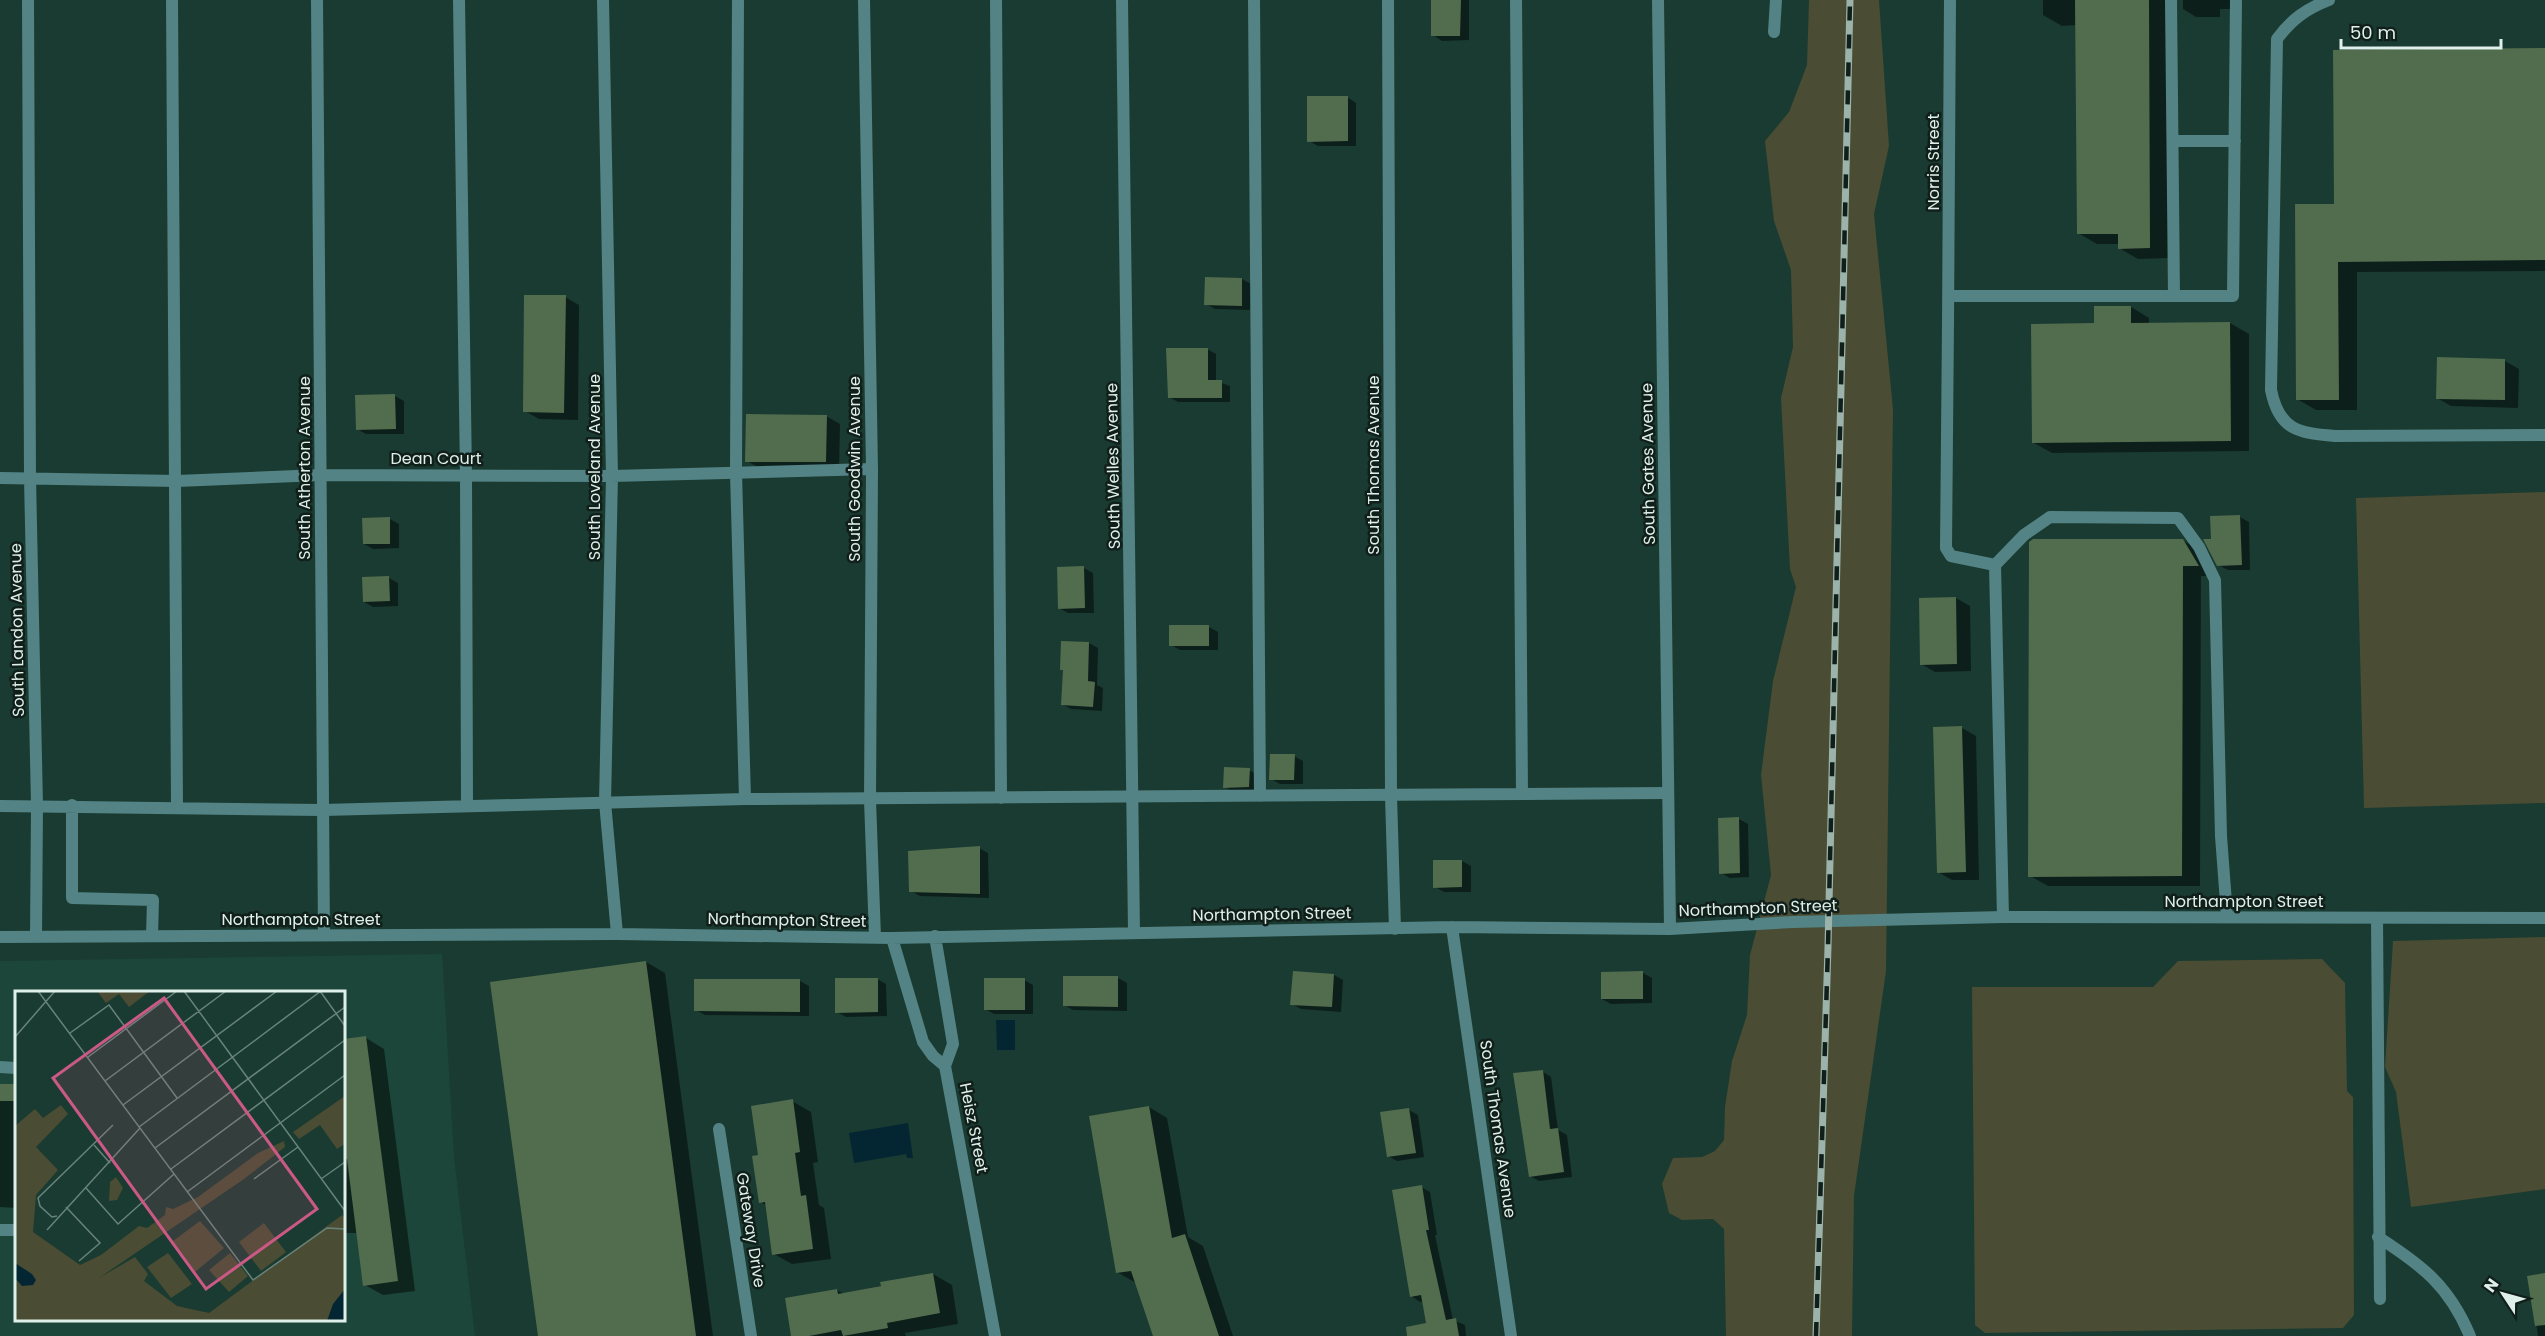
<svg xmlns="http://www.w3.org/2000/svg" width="2545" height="1336" font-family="Poppins,sans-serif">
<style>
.built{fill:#1b4639;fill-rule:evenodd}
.green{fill:#4a4c33}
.water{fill:#042632}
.shadow{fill:#0007}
.building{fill:#526c4e}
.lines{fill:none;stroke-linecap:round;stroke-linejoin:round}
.lane{stroke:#538385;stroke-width:12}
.street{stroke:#538385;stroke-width:12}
.rail-casing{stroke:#9bb3ab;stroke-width:7}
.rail{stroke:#111f1a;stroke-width:4.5;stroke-dasharray:14;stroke-linecap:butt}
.labels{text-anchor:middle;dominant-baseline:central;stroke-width:5;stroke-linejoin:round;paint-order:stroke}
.street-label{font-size:16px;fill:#def0e9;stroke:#111f1a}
.inset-road{fill:none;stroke:#68837b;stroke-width:1.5}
.view{fill:#ca5986;fill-opacity:0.15;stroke:#ca5986;stroke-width:3}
.inset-edge{fill:none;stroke:#def0e9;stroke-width:3}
</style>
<rect width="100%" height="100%" fill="#1a3b31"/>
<path class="built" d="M442,954l12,203 21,179h-475v-375zM16,992h328v328h-328z"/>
<path class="green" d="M1809,0h70l10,146 -15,68 19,195 -7,562 -32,225 -2,140h-126l-2,-107 -11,-10 -31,1 -13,-7 -7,-29 11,-26 29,-1 13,-6 9,-11 1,-33 7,-46 15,-46 3,-60 21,-80 -10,-100 12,-94 23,-94 -6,-18 -9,-171 12,-51 -2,-77 -17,-49 -9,-80 24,-29 18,-47z
M2545,492v311l-181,5 -8,-310z
M2545,937v252l-134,18 -15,-115 -11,-25 8,-126z
M2322,959l23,24 2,108 6,6 1,218 -11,13 -358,5 -10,-8 -3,-338h181l25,-26z"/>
<path class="water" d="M996,1020h19v30h-18z
M908,1123l5,35h-6l-1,-4 -52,9 -5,-30z"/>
<path class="shadow" d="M1433,0h36v40l-27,1 -9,-6z
M2043,0h124l1,258 -30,1 -19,-11v-4h-22l-19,-11 -1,-208 -15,1 -19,-11z
M2183,0h58v9h-21v8h-24l-13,-8z
M2545,50v221l-188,1v138h-41l-19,-11 39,-194z
M1347,97l9,6v43h-38l-9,-5z
M1242,279l9,5 -1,26 -35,-1 -9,-5z
M565,297l14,8 -1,115 -39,-1 -14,-8z
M2131,307l18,11v6l81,-1 19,11v117l-197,2 -18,-10 61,-118z
M1207,349l9,5v27l14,5v16h-52l-9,-5z
M2438,359l67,2 14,8 -1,39 -67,-2 -14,-8z
M395,396l9,5v33h-38l-9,-5z
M826,416l14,8 -1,45h-78l-14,-8z
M2240,517l9,5 1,48h-22l-10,-5z
M390,519l9,5v24l-26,1 -9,-5z
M2182,540l19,11 15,25h-15l-1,310h-152l-18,-10z
M1084,568l9,5 1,40h-26l-9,-5z
M389,578l9,5v23l-25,1 -9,-5z
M1956,598l14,8 1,65 -36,1 -14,-8z
M1209,627l9,5v18h-38l-9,-5z
M1089,643l9,5 -1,37 6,3 -1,23 -31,-2 -9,-5z
M1962,728l14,8 3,144h-27l-14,-8z
M1294,756l9,5v23h-23l-9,-5z
M1249,770l9,5 -1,17h-24l-8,-5z
M1739,819l9,5 1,53 -19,1 -9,-5z
M979,848l9,5 1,45 -69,-2 -9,-5z
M1462,861l9,5v26h-27l-9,-5z
M646,962l19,11 48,363h-174z
M1643,973l9,5v25l-41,1 -9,-5z
M1334,975l9,5 -2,32 -40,-3 -9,-5z
M1065,977l53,1 9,5v28l-54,-1 -9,-5z
M877,979l9,5 1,32 -41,1 -9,-5z
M1024,980l9,5v29h-39l-9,-5z
M800,981l9,5v30l-104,-1 -9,-5z
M366,1038l18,11 31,242 -32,4 -18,-10 -7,-52h-14v-192z
M1542,1071l9,6 7,53 9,5 5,42 -33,4 -9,-5z
M0,1085l16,1v122l-16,-1z
M792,1101l19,11 7,50 -5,1 6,42 5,3 7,51 -39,5 -18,-10 -7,-48 -6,-4 -1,-46z
M1149,1107l18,11 21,119 15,9 30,90h-78l-19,-53 -19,-11z
M1409,1110l9,5 6,42 -27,4 -9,-5z
M1421,1187l9,5 7,43h-2l18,85 12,5 1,11h-36l-6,-35 -4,1 -9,-6z
M933,1274l19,11 6,39 -53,9 1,3h-113l44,-46 7,4z
M2545,1274v62h-7l-9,-59z"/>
<path class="building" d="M1431,0h30l-1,36h-29z
M2075,0h74l1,248 -32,1v-15h-41z
M2545,48v212l-207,2 1,138h-43l-1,-196h39l-1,-154z
M1307,96h41v45l-41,1z
M1205,277l37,1v28l-38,-1z
M524,295h42l-2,118 -41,-1z
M2094,306h37v17l99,-1 1,119 -199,2 -1,-119 63,-1z
M1166,348h42v32h14v18h-54z
M2437,357l68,2v41l-69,-1z
M395,394l1,35 -40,1 -1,-35z
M746,414l81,1 -1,47h-81z
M2240,515l2,50 -25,1 -14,-27h8l-1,-23z
M390,517v27h-27l-1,-26z
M2033,539h150l16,27h-16l-1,310 -154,1 1,-335z
M1084,566l1,42 -27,1 -1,-42z
M389,576l1,25 -27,1 -1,-25z
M1956,597l1,67 -37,1 -1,-67z
M1169,625h40v21h-40z
M1061,641l28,1 -1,39 7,1 -2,25 -32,-2 2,-35h-3z
M1962,726l4,146 -29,1 -4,-146z
M1270,754h25l-1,26h-25z
M1224,767l26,1 -1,19 -26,1z
M1739,817l1,56 -21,1 -1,-56z
M980,846v48l-71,-2 -1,-41z
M1433,860h29v27l-29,1z
M646,961l50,375h-158l-48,-354z
M1293,971l41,3 -2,33 -42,-2z
M1643,971v28h-42v-27z
M1063,976h55v31l-55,-1z
M835,978h43v34l-43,1z
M984,978h41v32h-41z
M694,979h106v33l-106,-1z
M366,1036l32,245 -35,5 -16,-127h-3v-120z
M1543,1070l7,59 8,-1 6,44 -35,5 -16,-104z
M0,1084h16v17h-16z
M793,1099l7,53 -5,1 6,43 5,-1 7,54 -41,6 -7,-53 -6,1 -7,-47 6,-1 -7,-49z
M1149,1106l23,132 13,-4 34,102h-66l-22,-65 -15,2 -27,-157z
M1409,1108l7,45 -29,4 -7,-45z
M1422,1185l7,45h-3l20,90 10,-2 3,18h-52l-1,-9 20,-4 -5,-28 -11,2 -18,-107z
M933,1273l7,40 -53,10 1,5 -45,8 -2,-6 -32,6h-18l-6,-38 52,-9 1,5 43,-8 -1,-4z
M2545,1273v52l-10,1 -8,-50z"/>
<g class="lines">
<path class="lane" d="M172,0l5,807
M459,0l7,474 1,332
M738,0l-2,473 9,326
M996,0l5,798
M1254,0l6,796
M1516,0l6,794
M2171,0l3,296
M2329,0c-23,9 -37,19 -52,39l-6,351c8,40 27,43 64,46l210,-1
M1774,32l2,-32
M2174,141h61
M1949,296h284l3,-296
M1948,323l-2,225 5,8 44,9
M72,805v93l81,2 -1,36
M0,806l323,4 422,-11 923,-6
M2003,917l-8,-352 29,-30 26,-18 128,1 21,29 16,33 6,256 6,80
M2377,918l3,381
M0,1067l16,1
M0,1230h16
M2378,1237c45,29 71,49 92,99"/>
<path class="street" d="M28,0l2,478 7,327 -1,131
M317,0l7,935
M603,0l9,476 -7,326 12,132
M864,0l8,469 -2,331 5,137
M1122,0l12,932
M1388,0l3,796 4,133
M1658,0l12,929
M1948,323l2,-323
M0,478l177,3 143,-6 292,1 260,-7
M1452,927l59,409
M935,936l18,108 -8,22
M0,937l617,-3 275,4 560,-11 218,2 122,-7 211,-5 542,1
M892,938l31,104 10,14 12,10 50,270
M719,1129l32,207"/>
<g class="rail-casing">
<path id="rail" d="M1816,1336l12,-389 22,-947"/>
</g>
<use href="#rail" class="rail"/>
</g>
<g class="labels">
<g class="street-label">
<text transform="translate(1933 162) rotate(-90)">Norris Street</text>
<text x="436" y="458">Dean Court</text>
<text transform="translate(1648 464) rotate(-91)">South Gates Avenue</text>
<text transform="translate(1373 465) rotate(-90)">South Thomas Avenue</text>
<text transform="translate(1113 466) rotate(-91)">South Welles Avenue</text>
<text transform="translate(594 467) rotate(-90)">South Loveland Avenue</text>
<text transform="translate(304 468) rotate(-90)">South Atherton Avenue</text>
<text transform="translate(854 469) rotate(-90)">South Goodwin Avenue</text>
<text transform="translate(17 630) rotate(-91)">South Landon Avenue</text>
<text x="2244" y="901">Northampton Street</text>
<text transform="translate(1758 908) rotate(-2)">Northampton Street</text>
<text transform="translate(1272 914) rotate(-1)">Northampton Street</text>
<text x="301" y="919">Northampton Street</text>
<text transform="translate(787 920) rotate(1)">Northampton Street</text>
<text transform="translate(974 1128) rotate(79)">Heisz Street</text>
<text transform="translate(1498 1129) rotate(82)">South Thomas Avenue</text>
<text transform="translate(751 1230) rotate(81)">Gateway Drive</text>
</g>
</g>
<g transform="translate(15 991)">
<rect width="330" height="330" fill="#1a3b31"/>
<path d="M82,0h53l-21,16 -10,-13 -13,9zM330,105v48l-8,5 -17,-24 -21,14 -6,-7zM46,114l7,9 -32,33 22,23 -22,25 -3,37 47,33 21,-10 38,-29 8,2 18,-13 1,-8 7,2 25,-12 60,-44 26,-12 1,6 -41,32 -145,99 36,-21 13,17 -4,7 33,25 32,7 133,-98 3,4v102h-330v-195l20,-17 8,9zM101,186l7,11 -6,12 -8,1 1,-19zM185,230l24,27 -29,24 -22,-31zM249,232l22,29 -25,19 -22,-29zM153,262l24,31 -21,14 -24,-31zM215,262l18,23 -19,16 -20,-22z" fill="#4a4c33"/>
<path d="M0,272l17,11 4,6 -3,5 -11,1 -7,-8zM330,298l-1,32h-17l6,-17z" fill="#042632"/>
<path class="inset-road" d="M23,0l215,289 74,-52 18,1M169,0l161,220M305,0l25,35M55,42l39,-28 68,93M0,46l40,-46M73,66l89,-66M90,90l121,-90M108,114l154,-114M124,136l182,-136M79,154l16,18M140,157l190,-141M156,178l174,-129M239,188l44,-32M306,188l24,-17M71,197l32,36 56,-50M172,201l158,-117M51,216l34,36 -21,18M42,225l-5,1 -12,-11 -2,-8 75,-73M32,239l93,-102"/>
<path class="view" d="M149,7l153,211 -111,80 -153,-211z"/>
<rect width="330" height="330" class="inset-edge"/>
</g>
<g transform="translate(2503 1294) rotate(306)" stroke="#111f1a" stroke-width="4.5" paint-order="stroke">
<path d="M0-4.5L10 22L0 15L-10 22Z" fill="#def0e9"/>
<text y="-9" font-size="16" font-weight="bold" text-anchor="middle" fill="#def0e9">N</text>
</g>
<path d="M2341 39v9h160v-9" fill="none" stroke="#def0e9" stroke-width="3"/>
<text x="2350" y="39" font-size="18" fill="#def0e9" stroke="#111f1a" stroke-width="4.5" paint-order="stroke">50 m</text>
</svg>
